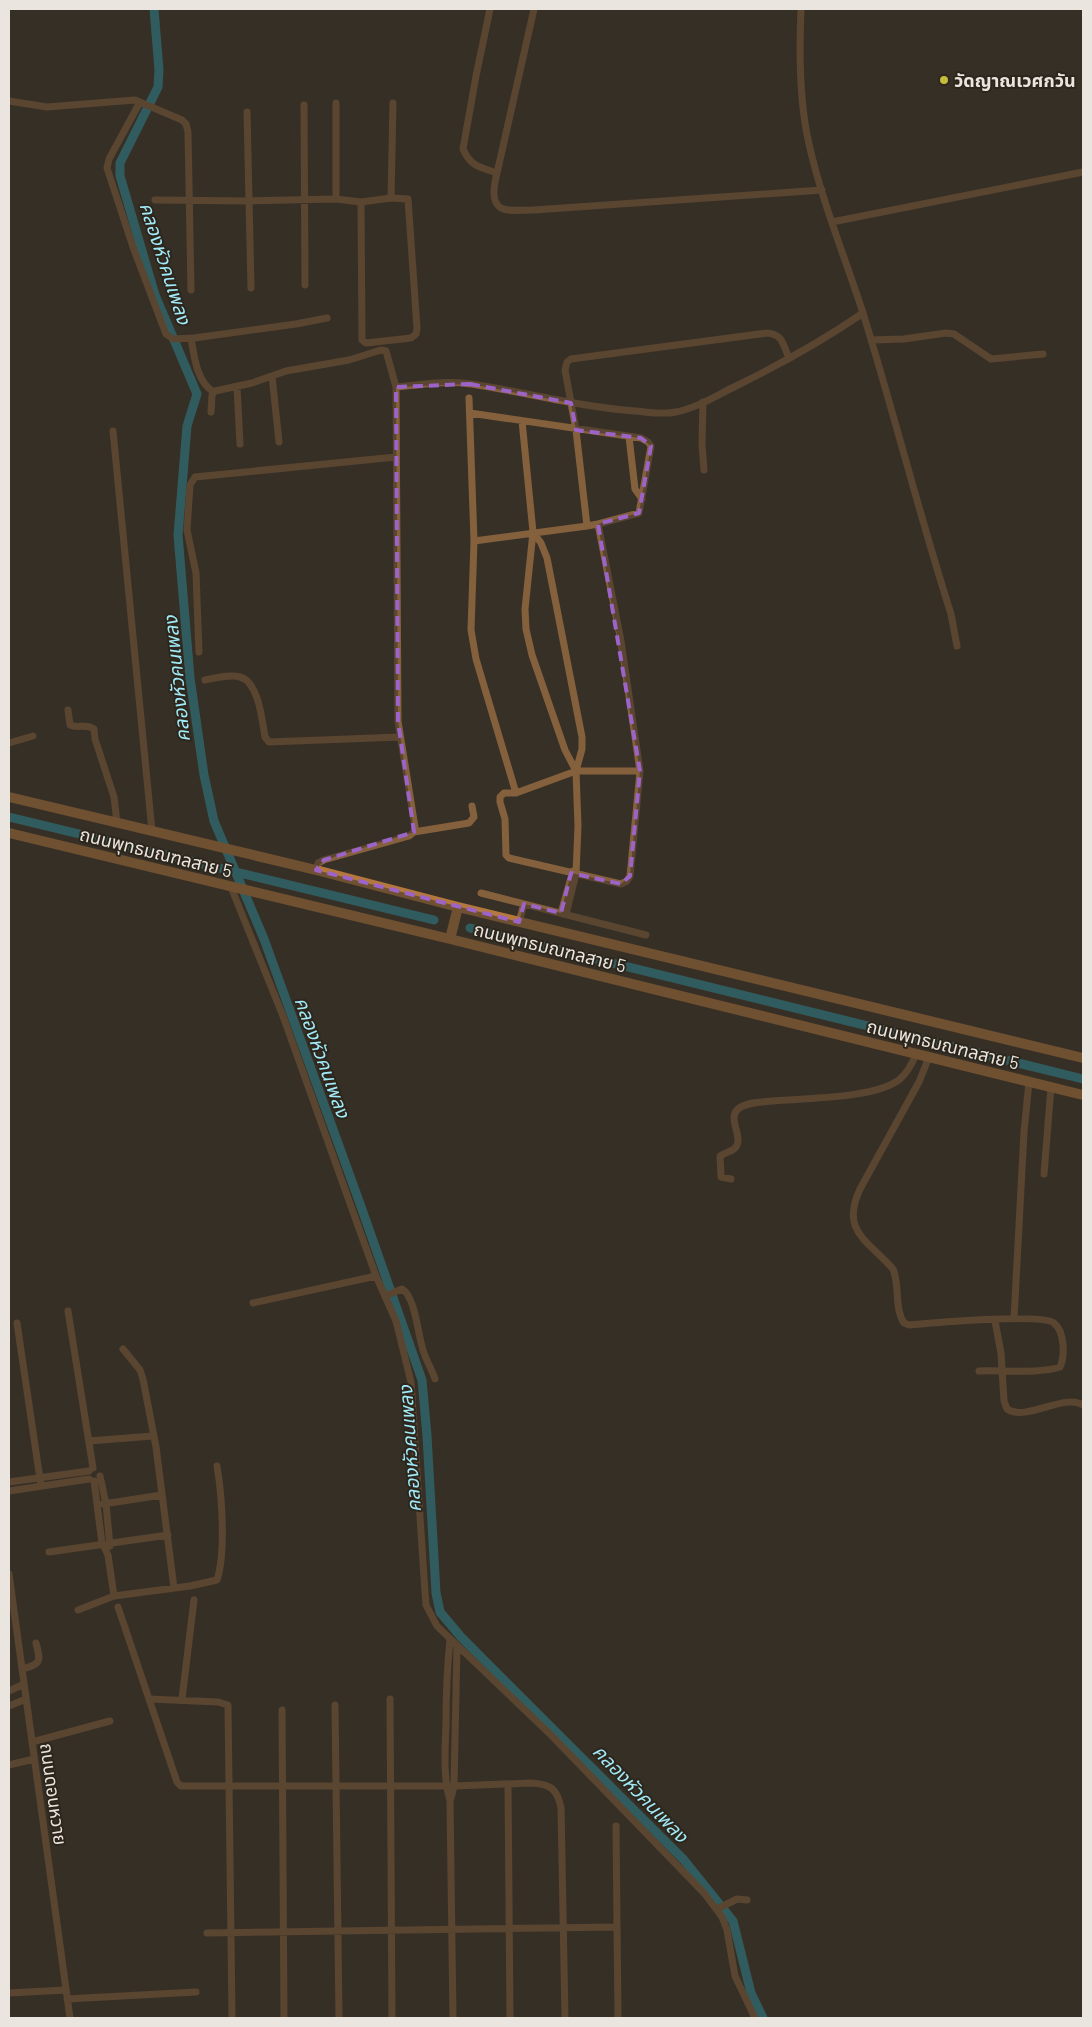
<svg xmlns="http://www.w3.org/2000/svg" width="1092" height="2027" font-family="Barlow,'Noto Sans Thai',sans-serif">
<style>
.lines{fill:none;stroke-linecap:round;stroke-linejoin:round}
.canal{stroke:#2b93a4;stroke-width:9}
.minor{stroke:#85603d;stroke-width:7}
.secondary{stroke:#b4783e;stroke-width:10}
.marked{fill:none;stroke:#9c64c9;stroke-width:4;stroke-dasharray:10 6;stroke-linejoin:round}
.poi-dot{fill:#c4bc3e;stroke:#2d261c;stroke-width:2}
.labels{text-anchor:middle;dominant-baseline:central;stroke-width:4;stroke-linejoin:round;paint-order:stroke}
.poi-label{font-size:18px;font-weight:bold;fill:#eae5df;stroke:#2d261c;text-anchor:start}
.street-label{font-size:18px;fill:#eae5df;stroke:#2d261c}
.water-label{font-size:19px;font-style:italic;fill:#a1eaf8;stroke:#2d261c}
</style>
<rect width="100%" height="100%" fill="#373026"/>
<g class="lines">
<path class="canal" d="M154,9l5,61 -1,17 -38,76v13l35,119 42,99 -10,32 -9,109 12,143 14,97 10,46 50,118 95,262 63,179 5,56 9,157 4,19 21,25 223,223 49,61 18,72 12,25
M9,817l425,103
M470,928l613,151"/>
<path class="minor" d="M490,9l-14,67 -13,73c8,18 17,18 34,24
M534,9l-39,173c-6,34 14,28 39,28l288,-20
M801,9c-2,44 -2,92 8,135 13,58 36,113 54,169 31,100 56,201 88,301l6,32
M9,101l38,6 88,-7 47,20 4,4 2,8 3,158
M140,102l-31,57 -2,9 26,79 33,87 7,5 21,-1 102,-14 31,-6
M336,103v96
M304,105l1,180
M247,112l4,176
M391,198l2,-95
M155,200l93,1 88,-2 25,3 30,-4 17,1 9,129 -1,6 -5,4 -45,5 -4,-3 -1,-138
M832,222l251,-50
M191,338c3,18 6,45 23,54
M871,340l33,-1 42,-6 8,1 37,25 52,-5
M272,376l7,66
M237,387l3,57
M396,387c24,-2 50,-7 75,-3 55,8 108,23 164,27 13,1 28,4 41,1 20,-4 38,-15 56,-24 45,-22 89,-46 131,-75
M469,398l5,143 -3,89 5,29 40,134
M703,402l-1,42 2,26
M211,412l1,-17 3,-4 37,-8 34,-12 63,-11 32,-10 5,1 10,36 2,334 17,106 -1,5 -5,4 -85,24 -6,3 -2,7
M470,413l171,25 7,4 3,4 -12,67 -41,11
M522,421l11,111 -8,77 1,20 6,26 33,95 11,21
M113,431l39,400
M629,437l6,52 7,10
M587,526l11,-2 23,117 19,130 -10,105 -3,5 -6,3 -112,-26 -3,-3 -1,-36 -5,-17v-5l4,-4h12l60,-22h64
M533,532l8,11 6,15 35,179v12l-6,22 2,55 -2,48 -10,40
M474,541l113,-15 -11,-96 -11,-60 2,-8 4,-3 196,-26c16,1 16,12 22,25
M199,652l-3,-79 -9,-43 3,-45 5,-8 201,-20
M205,680c11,-2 24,-6 35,-3 19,5 22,44 25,60l4,5 131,-5
M68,710l2,15c8,4 16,-2 24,4l1,10 19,58 3,26
M9,743l24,-7
M414,832l55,-9 5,-6 -2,-11
M231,887l52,129 93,260 20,45 15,61 14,210 1,13 11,21 113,108 154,159 18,24 5,13 8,46 20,42
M481,893l165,42
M561,913l12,-42
M519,922l5,-18
M929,1057l-10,25 -59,107c-20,43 8,51 33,80 7,16 1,39 11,54l5,2c21,-2 134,-12 145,-2 11,9 11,33 6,44 -21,7 -57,3 -81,4
M1044,1174l7,-87
M731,1179l-10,-2 -1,-21c4,-3 10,-4 14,-7 12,-10 -8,-30 4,-40 8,-7 24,-7 34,-8 31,-3 104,-2 128,-22 8,-7 12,-15 16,-25
M385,1296l17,-7c14,8 16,49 22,64 3,9 8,17 11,26
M253,1303l123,-27
M68,1311l25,157
M1014,1319l10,-187 5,-50
M995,1321l6,32 3,48 3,8c19,13 57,-16 76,-4
M17,1323l24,163
M123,1349l17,21 3,9 13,68 18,141
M89,1441l64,-5
M100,1476l6,28 4,42
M94,1481l8,62 6,12 6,41
M9,1482l80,-11
M9,1491l80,-12
M103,1504l59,-9
M49,1552l119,-17
M9,1574l61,444
M118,1607l59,175 4,4h273l77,-3c19,1 26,5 30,25l4,210
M78,1610l36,-14 76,-10 27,-6c9,-28 5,-85 0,-114
M22,1669c19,-5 19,-7 14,-26
M9,1691l15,-7
M149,1699l69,3 10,3 4,311
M182,1699l12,-99
M390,1699l2,319
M335,1705l4,313
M9,1706l17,-7
M282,1710l2,308
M32,1742l78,-21
M9,1765l25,-6
M508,1784l2,234
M450,1801c-7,-24 -5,-51 -4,-76 0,-29 1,-57 4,-85
M616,1826l2,192
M717,1909l20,-10 10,1
M207,1933l409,-6
M9,1993l57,-3
M67,1999l129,-7
M453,2018l-3,-216 4,-16 3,-140"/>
<path class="secondary" d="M9,797l307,73 142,37 625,151
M9,833l441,106 633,156
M450,939l8,-32"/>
</g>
<path d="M0 0H1092V2027H0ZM470,384l101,19 5,27 65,8 10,8 -12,67 -41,11 42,247 -10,105 -9,8 -50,-11 -10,40 -37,-9 -5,18 -203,-52 8,-10 90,-28 -16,-111 -2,-334z" fill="#373026" fill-opacity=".55" fill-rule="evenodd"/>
<path class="marked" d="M470,384l101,19 5,27 65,8 10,8 -12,67 -41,11 42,247 -10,105 -9,8 -50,-11 -10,40 -37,-9 -5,18 -203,-52 8,-10 90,-28 -16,-111 -2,-334z"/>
<circle class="poi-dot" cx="944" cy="80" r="5"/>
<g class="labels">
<g class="poi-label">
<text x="954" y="80">วัดญาณเวศกวัน</text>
</g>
<g class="street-label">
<text transform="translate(156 852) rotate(14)">ถนนพุทธมณฑลสาย 5</text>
<text transform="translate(550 947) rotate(14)">ถนนพุทธมณฑลสาย 5</text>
<text transform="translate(943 1044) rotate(14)">ถนนพุทธมณฑลสาย 5</text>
<text transform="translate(54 1794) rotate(82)">ถนนดอนหวาย</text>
</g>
<g class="water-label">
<text transform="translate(166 263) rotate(72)">คลองหัวคนเพลง</text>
<text transform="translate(176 679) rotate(-96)">คลองหัวคนเพลง</text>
<text transform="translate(323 1057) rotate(70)">คลองหัวคนเพลง</text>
<text transform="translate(409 1449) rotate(-94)">คลองหัวคนเพลง</text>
<text transform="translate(641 1793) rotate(46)">คลองหัวคนเพลง</text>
</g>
</g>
<rect width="1092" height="2027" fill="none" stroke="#eae5df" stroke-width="20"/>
</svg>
